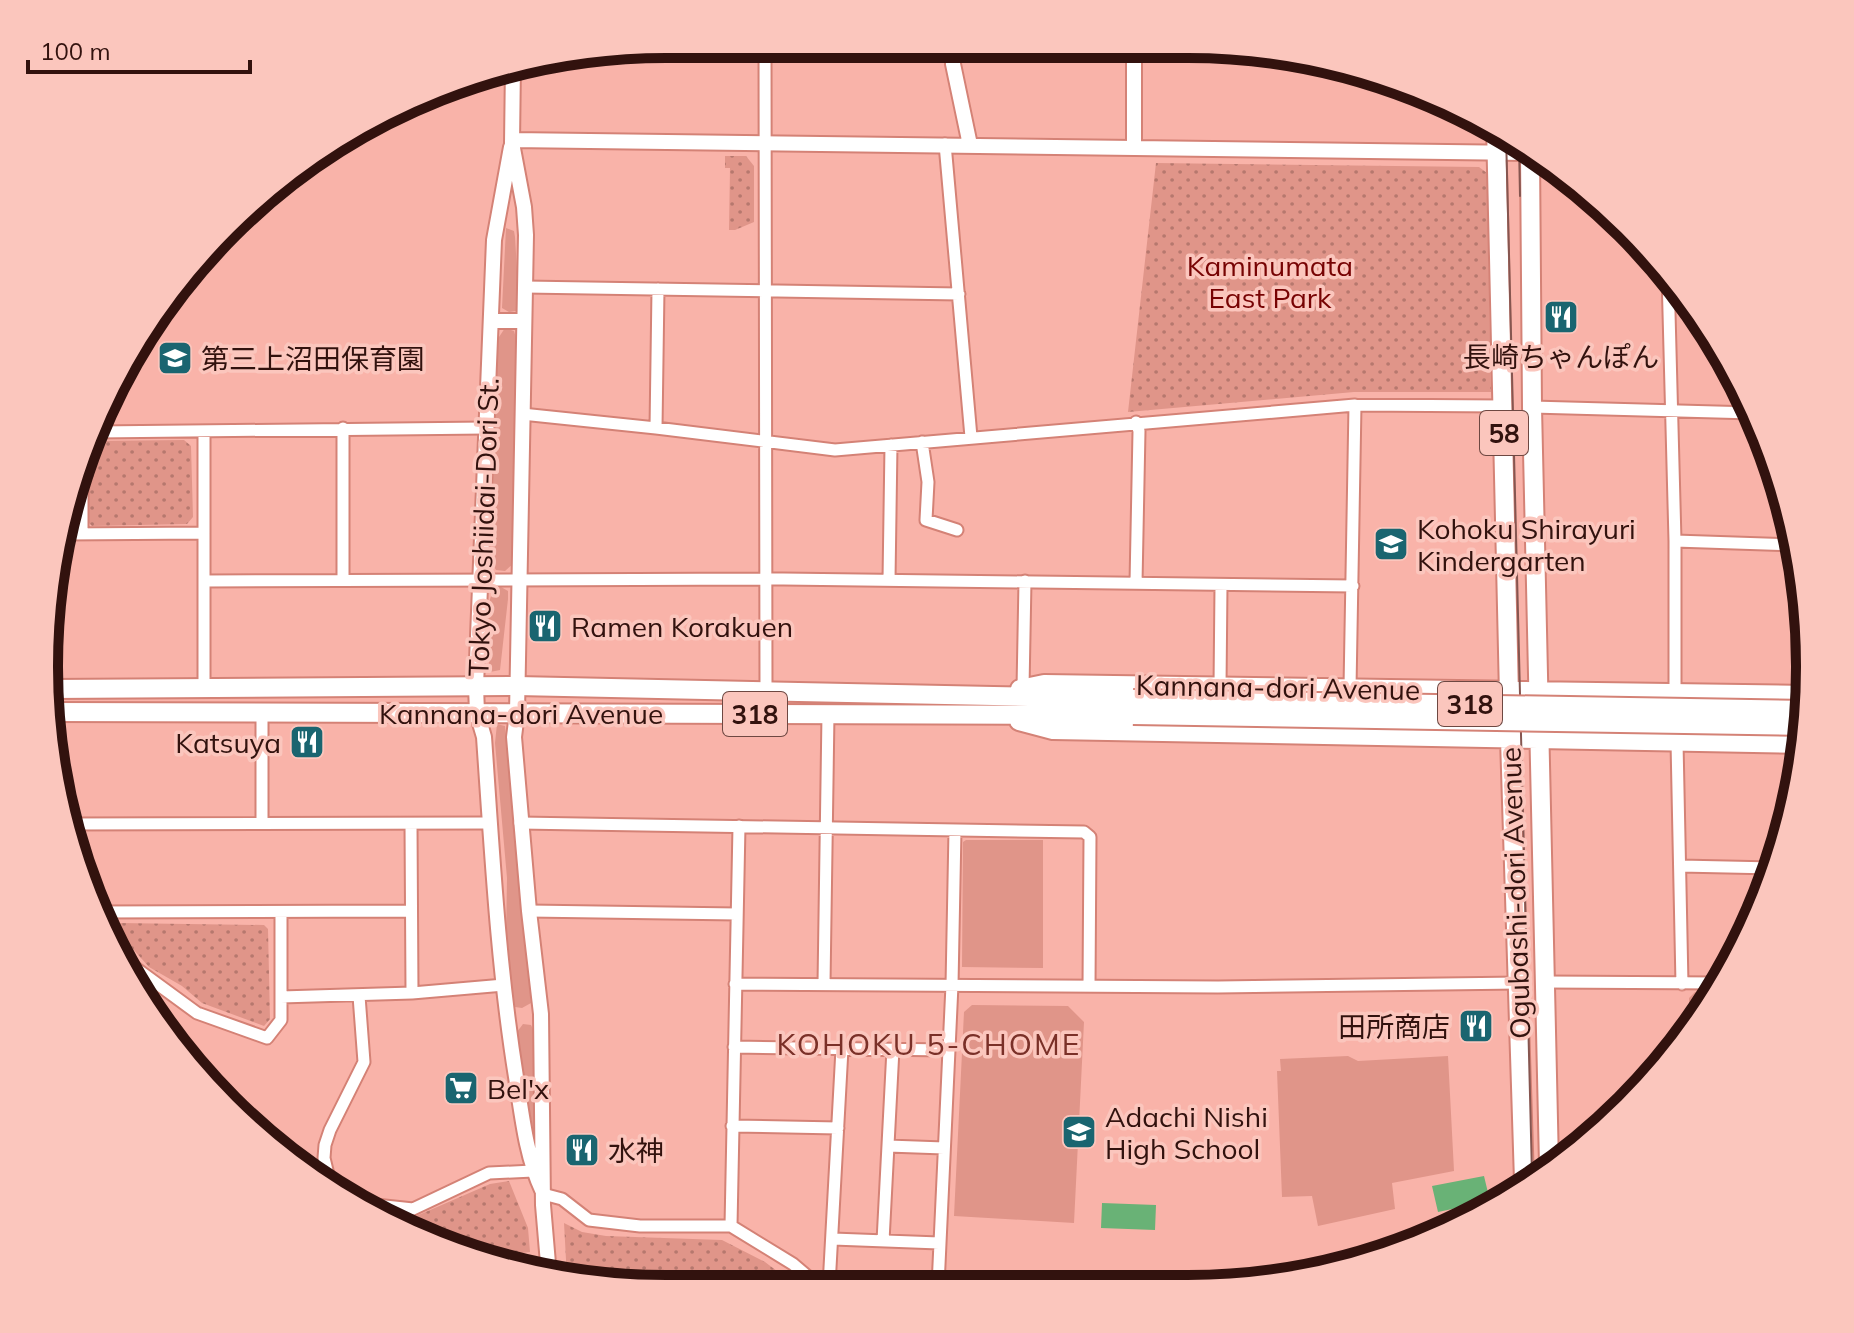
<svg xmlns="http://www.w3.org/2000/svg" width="1854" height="1333" font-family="Mulish,'Noto Sans JP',sans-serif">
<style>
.grass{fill:#e09589}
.park{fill:url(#park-dots)}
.water{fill:#69b276}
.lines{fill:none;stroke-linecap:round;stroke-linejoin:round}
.minor-casing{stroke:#d48276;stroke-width:15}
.tertiary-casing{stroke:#d48276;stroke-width:18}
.primary-casing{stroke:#d48276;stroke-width:22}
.minor{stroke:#fff;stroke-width:11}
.tertiary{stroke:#fff;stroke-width:14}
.primary{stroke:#fff;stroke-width:18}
.tram{stroke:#865650;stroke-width:2}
.primary-bridge-casing{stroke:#d48276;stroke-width:22;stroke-linecap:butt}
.primary-bridge{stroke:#fff;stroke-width:18}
.labels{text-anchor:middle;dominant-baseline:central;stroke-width:7;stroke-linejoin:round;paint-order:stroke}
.shield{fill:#fbc6bd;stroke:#6e4842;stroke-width:2}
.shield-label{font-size:26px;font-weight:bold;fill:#32120e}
.park-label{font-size:28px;fill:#770303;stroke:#fbc6bd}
.poi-label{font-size:28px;fill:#32120e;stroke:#fbc6bd;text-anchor:start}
.street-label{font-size:28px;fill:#32120e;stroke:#fbc6bd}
.neighbourhood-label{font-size:30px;letter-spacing:2px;fill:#7a3028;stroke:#fbc6bd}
.rim{fill:none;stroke:#32120e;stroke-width:10}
</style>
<defs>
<pattern id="park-dots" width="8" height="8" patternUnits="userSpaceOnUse" patternTransform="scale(2)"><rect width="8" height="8" fill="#e09589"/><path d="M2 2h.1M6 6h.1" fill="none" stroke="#b6786e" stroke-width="1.8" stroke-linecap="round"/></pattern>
</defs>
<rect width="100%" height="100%" fill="#f9b3a9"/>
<path class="grass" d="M506,228l8,3 1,6 4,66 -3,8 -7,1 -7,-4z
M505,328l9,3 5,17 -5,215 -9,8 -9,-1 -6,-10 7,-220z
M501,587l7,4v8l-8,71 -10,2c-3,-25 -8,-59 4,-83z
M497,724l8,2 26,277 -9,5 -7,-1 -3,-5 -6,-64 1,-60 -12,-135z
M966,840h77v128l-81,-1 1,-125z
M972,1005l96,1 16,16 -10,201 -120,-7 10,-204z
M523,1024l8,1 5,10 1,115 -18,-95 -2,-23z
M1348,1056l10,5 90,-5 6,115 -62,12 3,26 -77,17 -6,-30 -30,1 -5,-126h4l-1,-12z"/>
<path class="park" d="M725,156h21l8,10v56l-19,8h-6l1,-62h-5z
M1156,163l323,4 8,6 4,219h-137l-226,20z
M184,440l7,6 2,71 -6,7 -95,2 -5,-5 -1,-58 7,-22z
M119,923l145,2 4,4 2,90 -6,7 -62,-23 -20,-17 -33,-19 -33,-37z
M1695,992h20l-26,41v-35z
M509,1181l19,47 2,24 -50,6 -88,-33 -18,-11 40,3 76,-33z
M564,1223l18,9 24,4 116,4 43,22 33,25 -172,1 -59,-10z"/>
<path class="water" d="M1484,1176l6,25 -52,11 -6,-26z
M1102,1203l54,2 -1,25 -54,-2z"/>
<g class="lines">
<g class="minor-casing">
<path id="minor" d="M765,46l1,646
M946,49l7,15
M945,144l26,293
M1668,274l7,267v151
M525,287l434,7
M1532,407l221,6
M522,414l134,14 179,22 520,-45 148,1
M343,428v151
M656,428l2,-139
M204,431v257
M96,432l390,-4
M922,442l6,40 -2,38 31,10
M82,478v56
M65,534l139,-1
M1675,541l120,4
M889,580l2,-135
M205,581l578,-2 570,7
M1136,583l3,-152 -3,-9
M1220,686l1,-100
M1023,688l2,-107
M1350,688l5,-283
M262,712v111
M1677,742l5,242
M520,823l564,9 6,5 -1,149
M70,824l420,-1
M411,824l1,169
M1680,866l94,2
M529,911l208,3
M96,912l315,-1
M126,961l71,52 70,25 14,-18v-108
M1545,982l175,1
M735,984l483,3 301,-4
M824,984l4,-270
M281,997l131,-4 92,-8
M734,1047l214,3
M732,1126l106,2
M888,1146l56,2
M331,1187l-7,-29 1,-13 5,-15 34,-68 -5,-66
M543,1194l19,5 27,21 51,6h91l62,38 26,22
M357,1203l56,6 76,-36 44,-2
M731,1226l8,-400
M833,1239l106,4
M883,1241l10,-192
M829,1286l13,-237
M938,1286l14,-301 3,-155"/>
</g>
<g class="tertiary-casing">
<path id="tertiary" d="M1134,53v94
M513,64l-1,79 12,64 2,28 -9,478 -3,24 15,174 12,103 2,191 6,70
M953,64l17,81
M512,140l1018,13
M511,147l-17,93 -18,446 1,27 7,24c8,114 14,228 32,340 6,38 10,79 26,113
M491,321h33"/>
</g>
<g class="primary-casing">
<path id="primary" d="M1496,126l14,613 14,442
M1530,153l2,254 17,758
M49,689l468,-3 616,13
M1020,689l24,-5 764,11
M49,712l1084,3
M1019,721l34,9 750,14"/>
</g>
<use href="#minor" class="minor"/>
<use href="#tertiary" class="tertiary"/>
<use href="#primary" class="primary"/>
<path class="tram" d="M1506,134l26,1041
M1519,144l1,52"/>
<g class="primary-bridge-casing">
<path id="primary-bridge" d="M1133,699l675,11
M1133,715l673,11"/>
</g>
<use href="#primary-bridge" class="primary-bridge"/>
</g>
<defs>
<g id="restaurant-square" transform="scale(1.8)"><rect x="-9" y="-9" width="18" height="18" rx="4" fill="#1a6570" stroke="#fbc6bd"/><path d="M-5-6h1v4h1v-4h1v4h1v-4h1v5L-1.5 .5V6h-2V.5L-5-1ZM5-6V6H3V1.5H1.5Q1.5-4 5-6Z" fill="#fff"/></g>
<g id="school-square" transform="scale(1.8)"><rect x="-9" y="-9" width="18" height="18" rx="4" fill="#1a6570" stroke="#fbc6bd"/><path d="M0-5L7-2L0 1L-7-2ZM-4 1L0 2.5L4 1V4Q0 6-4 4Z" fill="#fff"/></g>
<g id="supermarket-square" transform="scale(1.8)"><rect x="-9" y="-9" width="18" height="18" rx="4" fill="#1a6570" stroke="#fbc6bd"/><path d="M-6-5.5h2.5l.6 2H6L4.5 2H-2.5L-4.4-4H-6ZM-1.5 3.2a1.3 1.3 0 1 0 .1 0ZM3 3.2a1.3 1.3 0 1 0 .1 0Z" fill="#fff"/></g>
</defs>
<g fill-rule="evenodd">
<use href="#restaurant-square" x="1561" y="317"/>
<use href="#school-square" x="175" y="358"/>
<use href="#school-square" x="1391" y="544"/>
<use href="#restaurant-square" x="545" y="626"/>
<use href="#restaurant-square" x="307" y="742"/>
<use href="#restaurant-square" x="1476" y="1026"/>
<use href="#supermarket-square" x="461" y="1088"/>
<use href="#school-square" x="1079" y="1132"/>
<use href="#restaurant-square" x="582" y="1150"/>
</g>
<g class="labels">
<g class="shield">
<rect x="1480" y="411" width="48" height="44" rx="6"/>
<rect x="1438" y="682" width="64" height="44" rx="6"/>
<rect x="723" y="692" width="64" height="44" rx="6"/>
</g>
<g class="shield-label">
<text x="1504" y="433">58</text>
<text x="1470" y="704">318</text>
<text x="755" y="714">318</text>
</g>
<g class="park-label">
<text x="1270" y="265">Kaminumata<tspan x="1270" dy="32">East Park</tspan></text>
</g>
<g class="poi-label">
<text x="1561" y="356" text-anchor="middle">長崎ちゃんぽん</text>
<text x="201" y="358">第三上沼田保育園</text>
<text x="1417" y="528">Kohoku Shirayuri<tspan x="1417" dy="32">Kindergarten</tspan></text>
<text x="571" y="626">Ramen Korakuen</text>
<text x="281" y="742" text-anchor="end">Katsuya</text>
<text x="1450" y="1026" text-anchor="end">田所商店</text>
<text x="487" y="1088">Bel'x</text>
<text x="1105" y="1116">Adachi Nishi<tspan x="1105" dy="32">High School</tspan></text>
<text x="608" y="1150">水神</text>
</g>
<g class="street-label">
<text transform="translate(483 527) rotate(-88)">Tokyo Joshiidai-Dori St.</text>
<text transform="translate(1278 687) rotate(1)">Kannana-dori Avenue</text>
<text x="521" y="713">Kannana-dori Avenue</text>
<text transform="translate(1515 893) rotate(-92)">Ogubashi-dori Avenue</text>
</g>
<g class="neighbourhood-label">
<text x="929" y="1044">KOHOKU 5-CHOME</text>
</g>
</g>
<path d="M0 0H1854V1333H0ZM666 58H1188A608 608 0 0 1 1796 666V667A608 608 0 0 1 1188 1275H666A608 608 0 0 1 58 667V666A608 608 0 0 1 666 58Z" fill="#fbc6bd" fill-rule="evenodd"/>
<path class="rim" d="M666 58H1188A608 608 0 0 1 1796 666V667A608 608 0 0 1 1188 1275H666A608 608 0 0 1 58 667V666A608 608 0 0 1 666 58Z"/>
<path d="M28 60v12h222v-12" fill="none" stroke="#32120e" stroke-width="4"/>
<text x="40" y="60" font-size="24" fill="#32120e" stroke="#fbc6bd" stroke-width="6" paint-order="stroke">100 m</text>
</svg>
